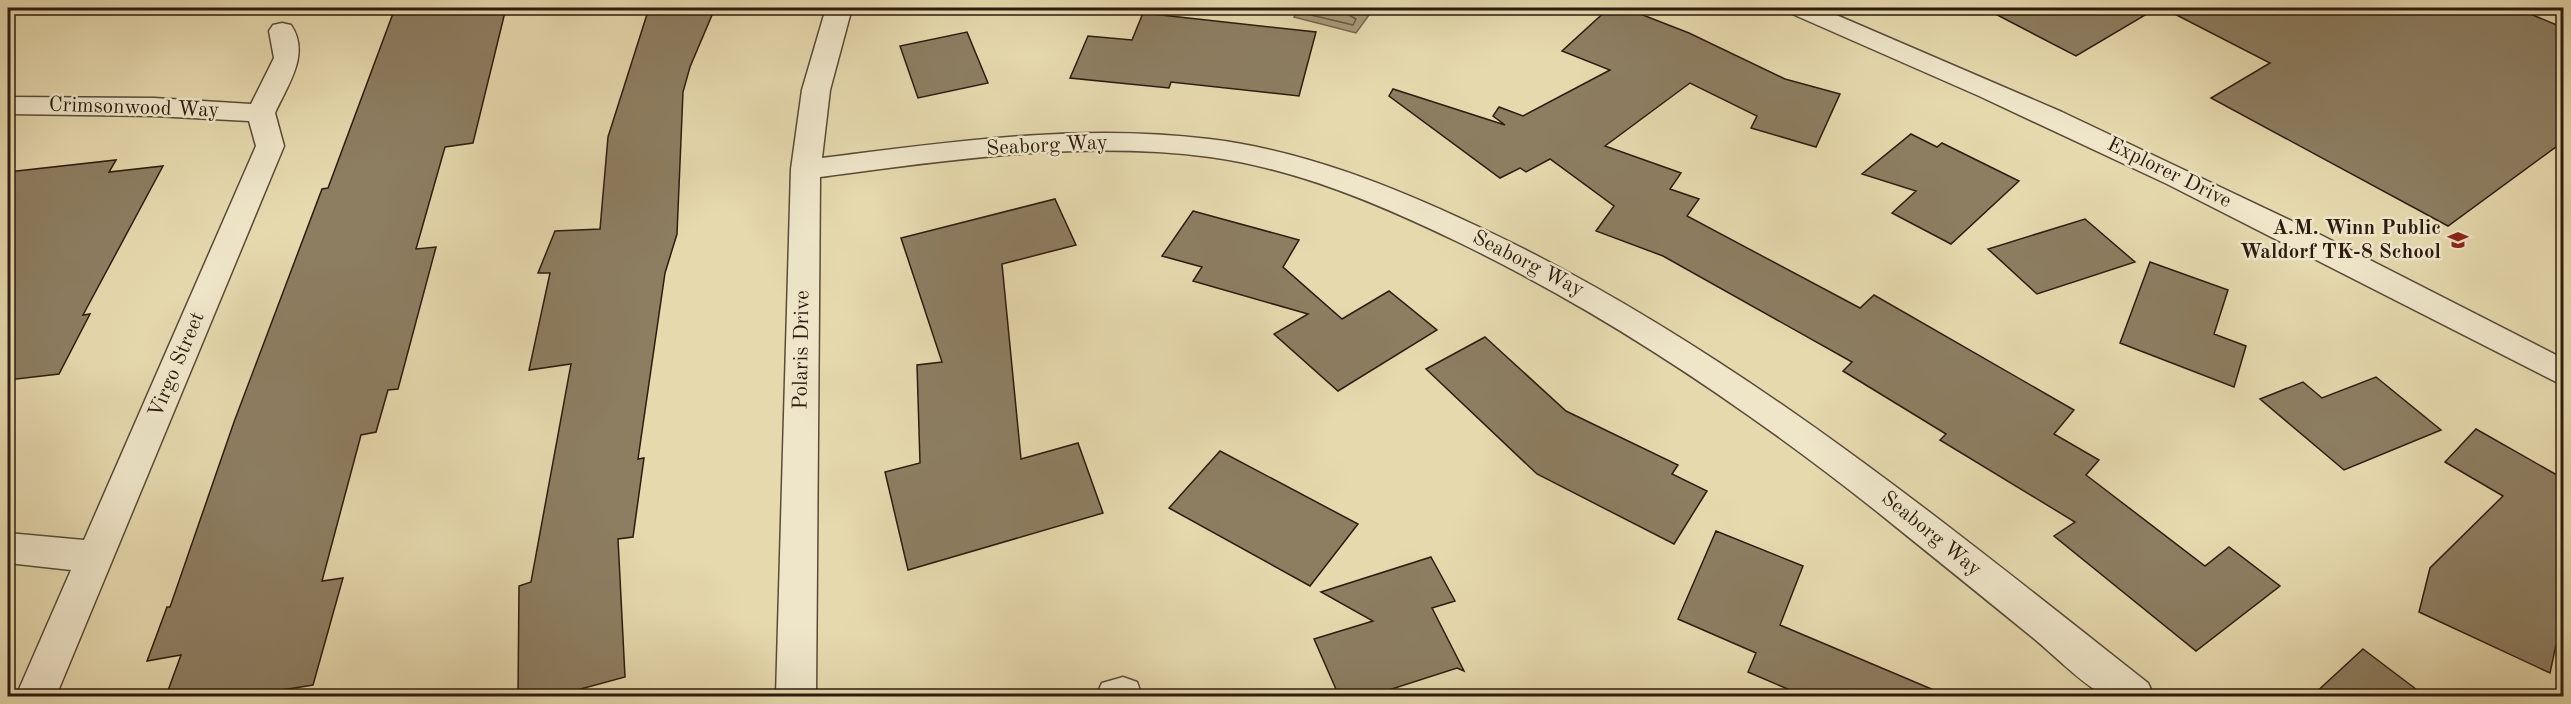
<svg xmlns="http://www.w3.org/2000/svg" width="2571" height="704" font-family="'Old Standard TT',serif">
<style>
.water{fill:#a79978;stroke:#76674e;stroke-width:1.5}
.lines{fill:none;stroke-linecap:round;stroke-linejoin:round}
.shore{stroke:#6a5a44;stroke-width:1.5}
.building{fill:#8d7e62;stroke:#2c1c0f;stroke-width:1.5}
.minor-casing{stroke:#5a4b37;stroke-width:3}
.minor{fill:#efe6ca;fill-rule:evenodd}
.labels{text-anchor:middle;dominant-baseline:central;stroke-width:5;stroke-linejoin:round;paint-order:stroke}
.street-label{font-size:21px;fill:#2c1c0f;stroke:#efe6ca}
.poi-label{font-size:21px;font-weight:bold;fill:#2c1c0f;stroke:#efe6ca;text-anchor:end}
</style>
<rect width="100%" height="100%" fill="#e6d9ae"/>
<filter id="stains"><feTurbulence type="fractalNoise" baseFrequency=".00333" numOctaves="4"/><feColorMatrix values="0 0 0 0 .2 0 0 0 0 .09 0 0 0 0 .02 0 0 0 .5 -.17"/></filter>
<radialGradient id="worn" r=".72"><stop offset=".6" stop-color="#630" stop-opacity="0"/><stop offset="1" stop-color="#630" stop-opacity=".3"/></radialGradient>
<path class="water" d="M1301,8h39l29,7 -13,18 -62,-16z"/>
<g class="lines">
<path class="shore" d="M1306,8l1,6 46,11 3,-6 -9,-5 -2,-6"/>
</g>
<path class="building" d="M395,8h111l-33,135 -28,4 -29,102 20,-2 -38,142 -10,1 -12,42 -15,3 -39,146 21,-3 -30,107 -68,11h-79l15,-41 -34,6 20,-54h3l64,-185 88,-233 6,-1z
M649,8h66l-25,59 -7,25 -6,142 -12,39 -27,186 6,-1 -11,79 -15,2 7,138 -70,19h-37l1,-110 12,-4 40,-218 -42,6 21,-97h-12l17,-42 45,-2 8,-92z
M1609,8h16l64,25 96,46 55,15 -24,53 -65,-19 6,-12 -67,-33 -85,63 76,27 -11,16 29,10 -12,17 173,92 14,-13 200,115 -20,24 45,26 -13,15 119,91 24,-19 51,39 -84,65 -142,-115 21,-14 -135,-82 6,-6 -103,-63 9,-9 -189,-106 -67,-25 18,-25 -64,-47 -24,13 -6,-4 -20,10 -111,-82 4,-7 112,36 -12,-9 6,-9 24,9 87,-46 -48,-19z
M1984,8h173l-81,48z
M2163,8h353l48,20v113l-116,85 -237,-128 59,-35z
M1143,13l173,19 -17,64 -128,-14 -2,6 -99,-10 18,-42 44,4z
M967,32l21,51 -70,15 -18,-52z
M1911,134l26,13 5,-4 77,38 -68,63 -59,-31 24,-22 -54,-17z
M116,160l-7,12 54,-6 -80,149 7,-1 -31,60 -51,6v-208z
M1055,199l21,46 -74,19 19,195 57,-16 25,70 -195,57 -23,-98 35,-9 -3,-98 25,-3 -41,-124z
M1193,211l106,29 -16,27 59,52 47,-28 48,39 -99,61 -64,-57 34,-20 -115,-33 9,-14 -40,-11z
M2085,219l50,43 -98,32 -49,-45z
M2150,262l78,28 -14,44 32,12 -12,41 -114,-44z
M1485,337l81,74 112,54 -6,9 35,17 -33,53 -137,-70 -111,-105z
M2376,377l65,53 -97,40 -84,-71 43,-17 19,16z
M2476,429l88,50v129l-14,65 -131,-61 11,-44 73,-72 -58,-34z
M1220,451l138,73 -48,62 -141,-78z
M1716,531l87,35 -23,59 168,71h-144l-56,-24 8,-19 -78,-34z
M1431,557l24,44 -23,7 32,63 -7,-3 -87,28h-31l-25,-57 59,-18 -52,-29z
M2363,649l62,47h-113z"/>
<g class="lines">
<g class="minor-casing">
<path id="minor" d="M826,8h26l-22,82 -8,68c128,-16 257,-35 387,-19 93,11 183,47 268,87 247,116 458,289 671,457l6,13c-14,0 -40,5 -52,-2 -22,-12 -49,-40 -70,-57 -50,-41 -101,-82 -152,-123 -131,-104 -271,-199 -422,-272 -79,-38 -161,-73 -248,-85 -130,-17 -261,3 -390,20l-4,519h-40l15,-527 11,-79z
M1786,8h34l242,104 251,119 251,128v27l-397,-202 -188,-88 -189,-83z
M282,23l9,2c20,29 -4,61 -16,88l9,33 -228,550h-40l55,-126 -63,-7v-30l76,7 172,-394 -7,-25 -95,-5 -146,-2v-17l146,1 97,6 23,-46 -5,-27 4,-6z
M1123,677l14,5 5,14h-46l6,-13z"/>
</g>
<use href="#minor" class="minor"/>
</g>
<defs>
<g id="school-bare" transform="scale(1.62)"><path d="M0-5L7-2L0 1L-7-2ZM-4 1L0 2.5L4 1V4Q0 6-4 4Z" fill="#8f2418" stroke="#efe6ca" stroke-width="2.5" paint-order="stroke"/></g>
</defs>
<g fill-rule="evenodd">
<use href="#school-bare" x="2458" y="240"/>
</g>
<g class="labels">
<g class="street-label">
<text transform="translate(134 108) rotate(2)">Crimsonwood Way</text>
<text transform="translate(1047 146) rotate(-3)">Seaborg Way</text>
<text transform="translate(2169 173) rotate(26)">Explorer Drive</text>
<text transform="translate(1528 264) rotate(27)">Seaborg Way</text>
<text transform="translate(802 350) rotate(-89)">Polaris Drive</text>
<text transform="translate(177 365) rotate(-67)">Virgo Street</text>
<text transform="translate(1931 534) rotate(39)">Seaborg Way</text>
</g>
<g class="poi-label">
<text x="2441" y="228">A.M. Winn Public<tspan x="2441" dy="24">Waldorf TK-8 School</tspan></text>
</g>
</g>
<rect width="2571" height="704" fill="none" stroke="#e6d9ae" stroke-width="30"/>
<rect x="9" y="9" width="2553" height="686" fill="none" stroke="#2c1c0f" stroke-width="3"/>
<rect x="15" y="15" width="2541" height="674" fill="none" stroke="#2c1c0f" stroke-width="1.5"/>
<rect width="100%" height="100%" filter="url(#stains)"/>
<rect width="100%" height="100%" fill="url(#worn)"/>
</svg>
